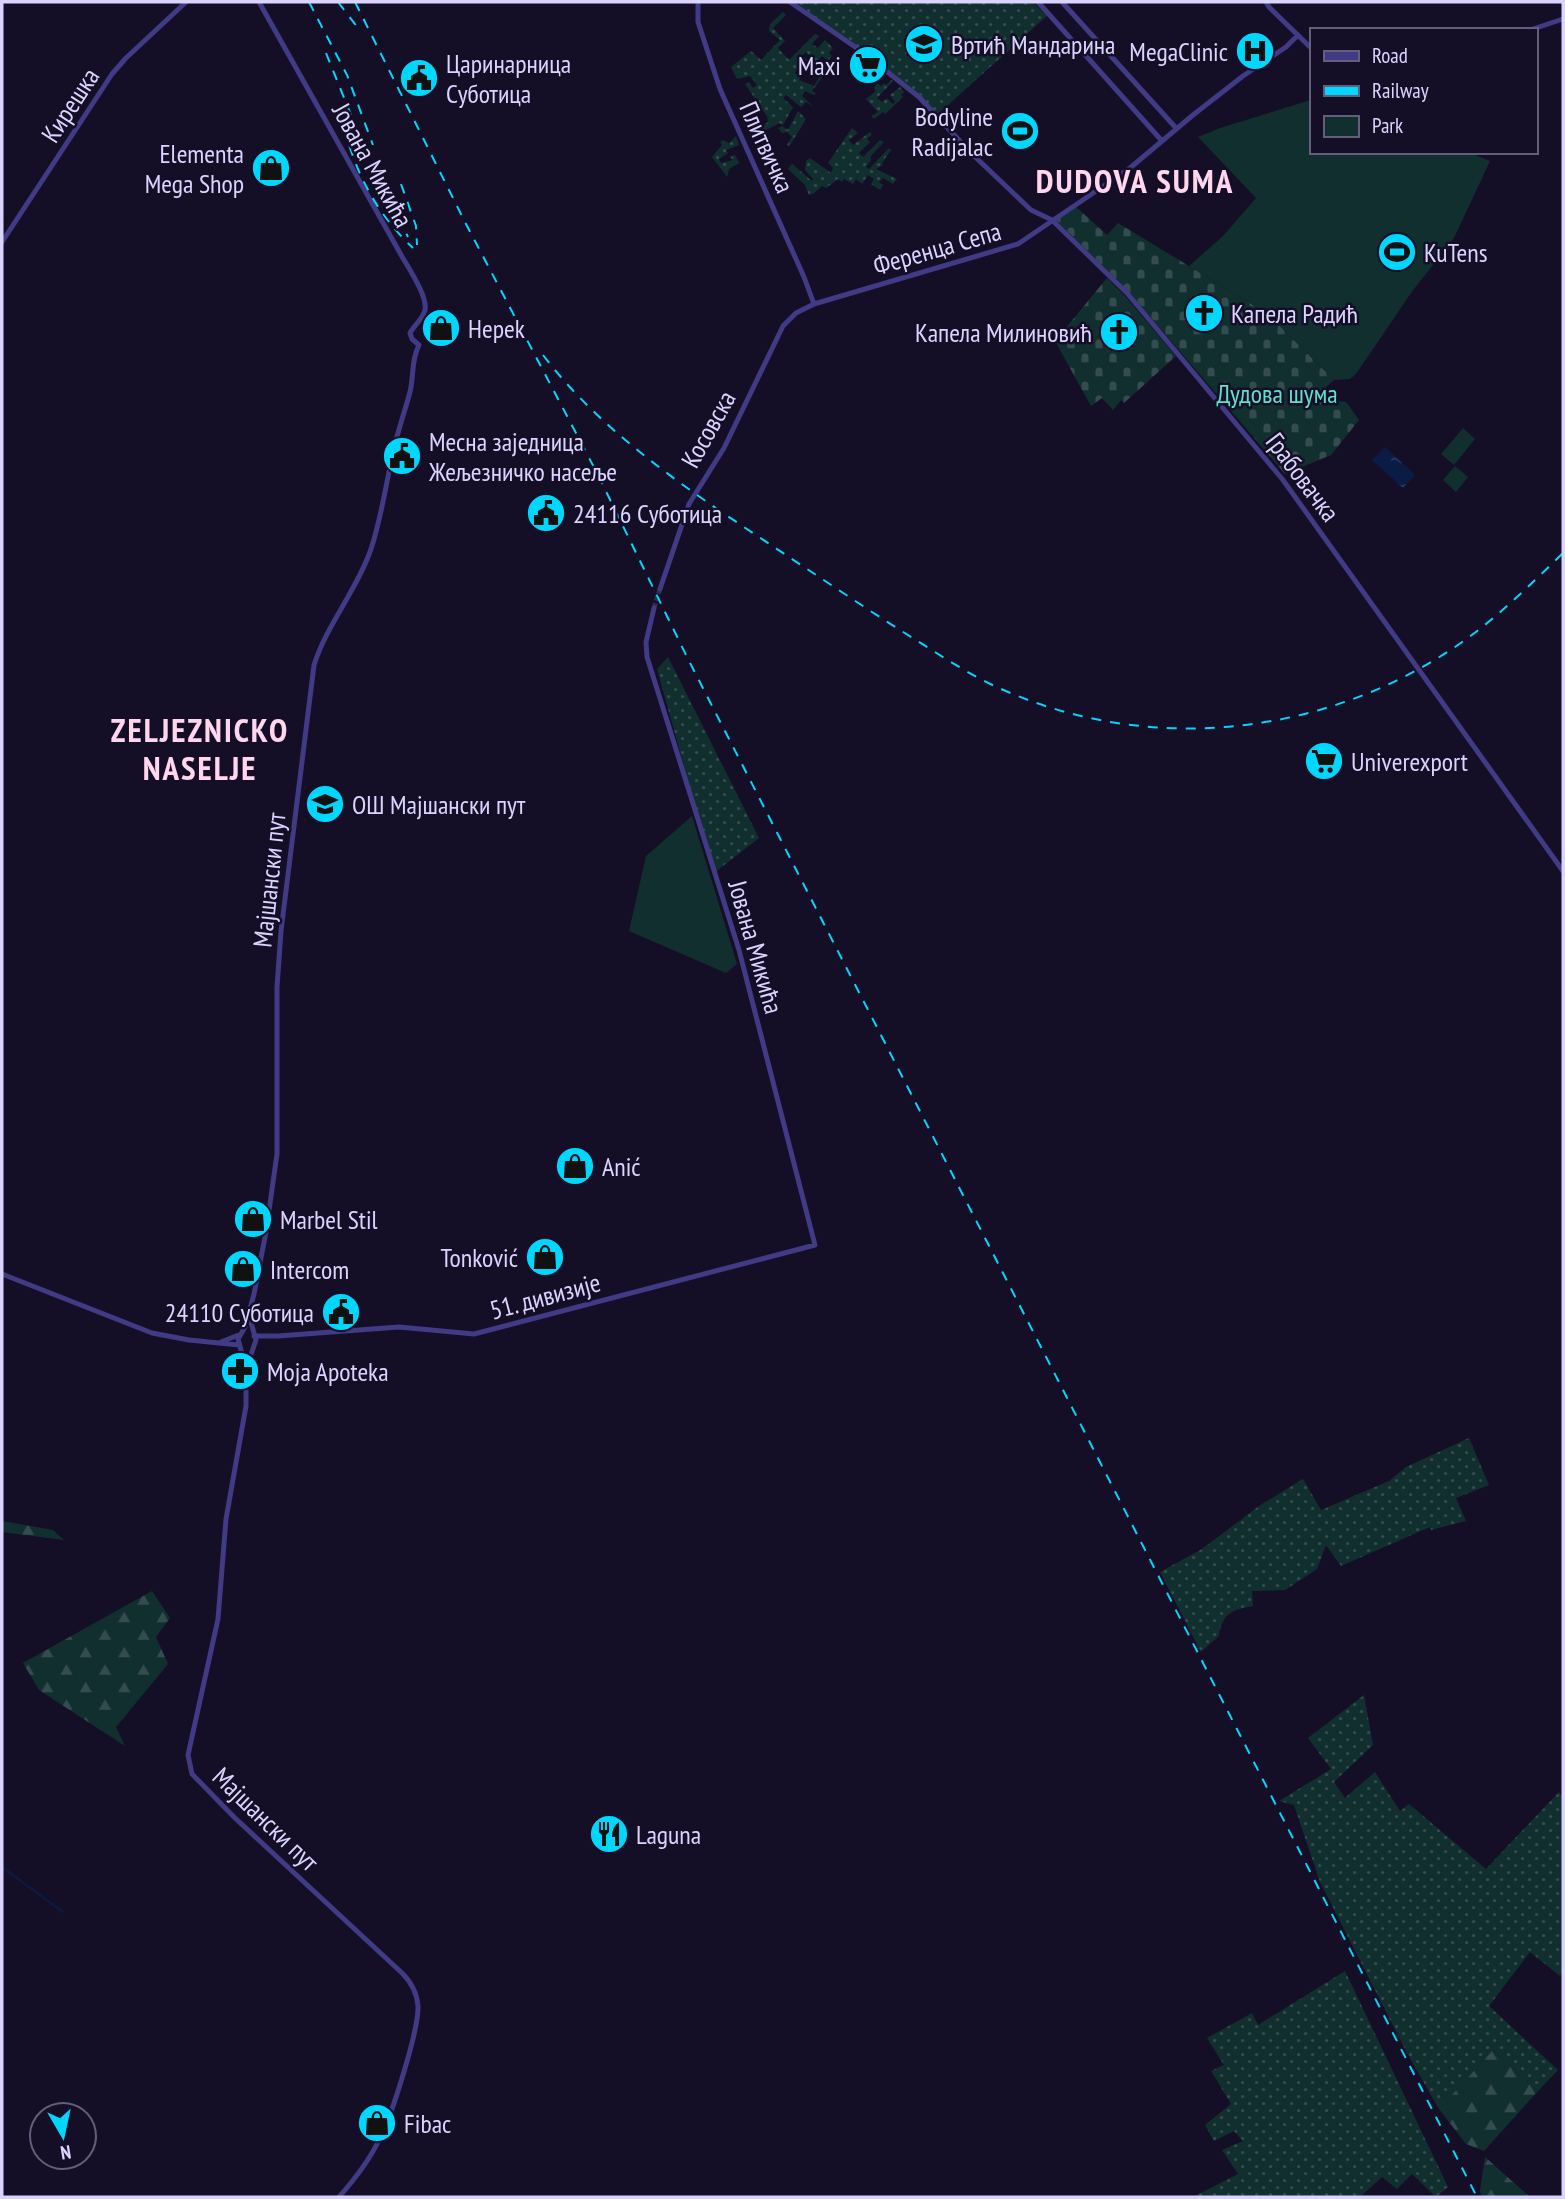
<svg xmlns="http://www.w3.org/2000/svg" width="1565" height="2199" font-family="'PT Sans Narrow',sans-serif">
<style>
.grass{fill:url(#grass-dots)}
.forest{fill:url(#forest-firs)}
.cemetery{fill:url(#cemetery-stones)}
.park{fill:#122f30}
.water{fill:url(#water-ripples)}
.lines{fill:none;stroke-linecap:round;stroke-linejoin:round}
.stream{stroke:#0a1c44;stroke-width:2}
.tertiary-tunnel{stroke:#322d47;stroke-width:5;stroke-dasharray:5 2.5;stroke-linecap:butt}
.tertiary{stroke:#413a85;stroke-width:5}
.rail{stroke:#00d7ff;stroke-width:2;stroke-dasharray:10 9;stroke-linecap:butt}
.labels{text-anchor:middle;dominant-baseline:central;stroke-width:5;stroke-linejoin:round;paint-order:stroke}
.poi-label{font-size:26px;fill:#dbd4ff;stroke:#140f26;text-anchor:start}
.street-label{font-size:26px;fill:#dbd4ff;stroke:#140f26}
.park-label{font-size:26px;fill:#5ee1c8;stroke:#140f26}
.district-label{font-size:33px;font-weight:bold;letter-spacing:2px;fill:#ffd6ee;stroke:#140f26}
</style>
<defs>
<pattern id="grass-dots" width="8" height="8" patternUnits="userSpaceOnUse" patternTransform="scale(1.75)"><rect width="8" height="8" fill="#122f30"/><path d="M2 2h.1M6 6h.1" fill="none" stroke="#344c4f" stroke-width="1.8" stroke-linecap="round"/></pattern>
<pattern id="forest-firs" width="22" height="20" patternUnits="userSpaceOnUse" patternTransform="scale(1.75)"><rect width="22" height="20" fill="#122f30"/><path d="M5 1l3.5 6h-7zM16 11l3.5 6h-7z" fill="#344c4f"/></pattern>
<pattern id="cemetery-stones" width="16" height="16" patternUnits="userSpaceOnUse" patternTransform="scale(1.75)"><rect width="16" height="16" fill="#122f30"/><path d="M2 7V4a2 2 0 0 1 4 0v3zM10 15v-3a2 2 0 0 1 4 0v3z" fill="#344c4f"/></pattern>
<pattern id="water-ripples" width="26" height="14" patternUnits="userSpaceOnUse" patternTransform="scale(1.75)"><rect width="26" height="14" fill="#0a1c44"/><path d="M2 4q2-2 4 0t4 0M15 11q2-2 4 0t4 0" fill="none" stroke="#2d3c60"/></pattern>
</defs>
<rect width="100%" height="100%" fill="#140f26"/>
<path class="grass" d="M797,2h236l11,11 4,2 -110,99 -18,-18 -123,-92z
M783,12l3,3 -13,13 12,13 -7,7 11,12 26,-26 4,2 -7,8 6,4 7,-8 8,8 -4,5 3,3 -4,5 -6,-5 -6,7 -10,-11 -4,4 13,9 -2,3 -6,-5 -6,8 -4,-2 -2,4 6,4 -2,3 15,6 5,-8 -7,-6 4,-3 8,6 -12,16 4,3 -2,1 -9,-4 -3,5 12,11 -8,-5 -5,5 -15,-12 -3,3 10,9 -10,18 -3,-2 -26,13 -1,-3 15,-11 -1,-6 -22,-32 4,-2 4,6 4,-3 -7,-9 -13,3 -6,-12 20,-16 10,9 19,-20 -11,-9 1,-7z
M891,80l2,1 -16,17 5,4 5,-4 6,6 2,-2 -5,-7 10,-8 4,5 -3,3 2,2 -18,17 -2,-2 -9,7 -2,-3 6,-4 -12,-13 10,-8 -2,-3 3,-5 4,3 3,-3 2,2z
M798,111l8,8 -17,28 -2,-2 5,-8 -5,-5 -5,1 -4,-5 4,-2 6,4z
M852,128l6,5 -9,7 4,5 17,-13 2,2 -5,5 3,3 -11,11 4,4 17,-17 4,2 -14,15 1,3 -5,7 3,2 20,-21 2,2 -9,13 1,2 -7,4 21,10 -4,5 -10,-6 -4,4 4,3 -3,5 -9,-6 3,-5 -6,-4 -6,9 -6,-5 -3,5 -9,-5 -2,3 -4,-3 -12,9 -4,-2 -9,8 -4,1 -4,-10 -17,-16 4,-5 20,17 1,-2 -8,-9 1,-9 4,-3 21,15 2,-5 -5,-5z
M736,136l3,9 -13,5 2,3 -9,6 2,4 12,-3 -3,-3 5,-2 4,8 -10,6 -2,8 -15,-20 10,-12 -2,-3 3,-2 6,3z
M668,657l91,181 -45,35 -57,-204z
M1469,1438l20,47 -33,13 10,23 -35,9 -1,-3 -89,39 -15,-21 -9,24 -32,21 -33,1 1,15c-21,4 -31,7 -34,30l-18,16 -41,-80 42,-23 57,-43 44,-27 18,31 68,-29 17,-14z
M1364,1695l9,50 -39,37 11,16 30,-26 25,39 9,-7 77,65 73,-77 4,5v176l-3,3 -30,-24 -41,54 69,64 -20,21 -45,-41 -54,59 -31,-54 -88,-173 -26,-77 -15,-4 52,-32 -23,-31z
M1345,1971l103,216 -12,10 -24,-23 -15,15 -15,-12 -22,20h-167l45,-23 -16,-24 21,-9 -9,-10 -20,10 -9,-16 26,-21 -20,-33 13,-6 -17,-27 45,-25 6,12z"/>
<path class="forest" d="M2,1521l51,9 11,10 -62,-8z
M152,1591l18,27 -14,19 12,27 -52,63 9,19 -86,-56 -16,-27z
M1493,2050l45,41 -54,60 -18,-7 -27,-35z
M1485,2157l45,40h-48l-2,-6z"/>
<path class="cemetery" d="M1074,205l33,30 11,-12 150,91 66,66 -8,7 12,14 8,1 13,18 -28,35 -46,19 -156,-182 -73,-72z
M1107,278l18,18 51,60 -52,47 -3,-3 -8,10 -11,-12 -11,8 -36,-65z"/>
<path class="park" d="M1311,100v52h157l22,9 -36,77 -43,55 -55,81 -6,5 -16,1 -66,-66 -79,-48 34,-30 33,-38 -58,-61 22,-9z
M1463,428l12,11 -21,26 -13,-11z
M1455,466l13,11 -12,15 -13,-12z
M692,816l45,148 -11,9 -97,-42 17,-75z"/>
<path class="water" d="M1385,447l30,28 -12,13 -31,-28z"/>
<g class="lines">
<path class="stream" d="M2,1867l61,45"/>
<path class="tertiary-tunnel" d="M654,608l6,-19"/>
<path class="tertiary" d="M259,2l141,251c7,13 28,43 25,57 -2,9 -11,15 -15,23l2,6 7,6c-8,16 -5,30 -9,47 -5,19 -12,38 -16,57 -8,33 -12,67 -23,100 -14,41 -44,75 -57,116l-33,266 -4,56v167l-11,78 -12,62 -9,33 -7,12 8,30v37l-20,113 -8,100 -30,136 4,19 43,44 167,155c9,9 15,20 16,33 1,24 -27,112 -39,134 -10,21 -25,40 -40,57
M698,2v20l22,67 84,188 10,27
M790,2l71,49 58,46 51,55 61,58 21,10 75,73 156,187 280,391
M1038,2l124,139
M1062,2l114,126
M1266,2l3,5 42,41
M1530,30l33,-11
M2,242l110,-168 14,-16 60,-56
M660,589l29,-85 35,-56 59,-122 13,-13 18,-9 204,-60 112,-76 63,-53 50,-39 43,-29 12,-12
M2,1274l150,59 37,7 50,5
M254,1336h24l121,-9 75,7 341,-89 -76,-295 -92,-293 -1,-15 8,-34
M221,1342l20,-8
M247,1366l9,-26 -6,-21"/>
<path class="rail" d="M309,2l38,73 26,70
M338,2l20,26
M355,2l111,222 131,249 91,186 789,1538
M326,53l29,72
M349,120l14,29
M344,128c13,48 33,86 69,120
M401,184l15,42 1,19
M389,200l19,37
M543,355c67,88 167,149 258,210 38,25 76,51 115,75 27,17 54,35 83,48 148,67 322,49 456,-41 40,-27 74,-61 108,-94"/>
</g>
<defs>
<g id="school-disc" transform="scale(2.0125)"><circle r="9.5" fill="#00d7ff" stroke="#140f26"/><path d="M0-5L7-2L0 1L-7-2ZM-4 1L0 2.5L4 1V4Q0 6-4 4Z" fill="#111"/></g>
<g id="hospital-disc" transform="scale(2.0125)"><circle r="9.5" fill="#00d7ff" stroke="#140f26"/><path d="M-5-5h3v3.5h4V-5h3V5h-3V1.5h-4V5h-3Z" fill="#111"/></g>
<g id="supermarket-disc" transform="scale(2.0125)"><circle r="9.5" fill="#00d7ff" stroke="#140f26"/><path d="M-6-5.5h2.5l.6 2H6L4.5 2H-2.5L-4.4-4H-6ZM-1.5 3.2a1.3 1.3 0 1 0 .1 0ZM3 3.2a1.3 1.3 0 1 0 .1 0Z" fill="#111"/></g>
<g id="civic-disc" transform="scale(2.0125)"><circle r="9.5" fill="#00d7ff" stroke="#140f26"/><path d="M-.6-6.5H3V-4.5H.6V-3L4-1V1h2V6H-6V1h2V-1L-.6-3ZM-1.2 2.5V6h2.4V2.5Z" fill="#111"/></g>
<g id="stadium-disc" transform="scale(2.0125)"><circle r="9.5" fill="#00d7ff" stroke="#140f26"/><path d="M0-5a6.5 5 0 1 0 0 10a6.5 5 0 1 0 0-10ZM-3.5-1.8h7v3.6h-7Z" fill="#111"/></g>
<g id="shop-disc" transform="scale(2.0125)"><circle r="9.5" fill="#00d7ff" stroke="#140f26"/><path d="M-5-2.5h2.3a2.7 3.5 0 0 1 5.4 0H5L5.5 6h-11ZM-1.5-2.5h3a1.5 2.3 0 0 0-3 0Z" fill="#111"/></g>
<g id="church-disc" transform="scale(2.0125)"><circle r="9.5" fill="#00d7ff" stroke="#140f26"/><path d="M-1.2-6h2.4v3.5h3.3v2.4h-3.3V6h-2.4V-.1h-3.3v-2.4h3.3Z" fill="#111"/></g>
<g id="pharmacy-disc" transform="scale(2.0125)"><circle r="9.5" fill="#00d7ff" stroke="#140f26"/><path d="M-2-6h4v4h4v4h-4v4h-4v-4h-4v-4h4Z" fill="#111"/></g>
<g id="restaurant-disc" transform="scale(2.0125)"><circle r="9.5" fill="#00d7ff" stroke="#140f26"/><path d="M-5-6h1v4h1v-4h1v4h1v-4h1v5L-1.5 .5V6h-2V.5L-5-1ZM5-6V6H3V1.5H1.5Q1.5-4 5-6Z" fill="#111"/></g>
</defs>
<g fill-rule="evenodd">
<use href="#school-disc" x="924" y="44"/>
<use href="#hospital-disc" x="1255" y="51"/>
<use href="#supermarket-disc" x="868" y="65"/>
<use href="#civic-disc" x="419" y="78"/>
<use href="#stadium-disc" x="1020" y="131"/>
<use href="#shop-disc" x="271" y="168"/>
<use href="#stadium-disc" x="1397" y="252"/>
<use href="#church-disc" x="1204" y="313"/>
<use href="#shop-disc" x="441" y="328"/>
<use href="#church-disc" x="1119" y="332"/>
<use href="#civic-disc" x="402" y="456"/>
<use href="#civic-disc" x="546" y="513"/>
<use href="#supermarket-disc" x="1324" y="761"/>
<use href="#school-disc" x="325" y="804"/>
<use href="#shop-disc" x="575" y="1166"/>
<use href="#shop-disc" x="253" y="1219"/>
<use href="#shop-disc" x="545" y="1257"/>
<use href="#shop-disc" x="243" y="1269"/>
<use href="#civic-disc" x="341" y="1312"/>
<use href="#pharmacy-disc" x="240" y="1371"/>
<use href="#restaurant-disc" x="609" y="1834"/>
<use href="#shop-disc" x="377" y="2123"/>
</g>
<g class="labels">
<g class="poi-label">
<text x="951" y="44">Вртић Мандарина</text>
<text x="1228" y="51" text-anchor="end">MegaClinic</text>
<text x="446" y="63">Царинарница<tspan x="446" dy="30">Суботица</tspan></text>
<text x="841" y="65" text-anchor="end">Maxi</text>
<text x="993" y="116" text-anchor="end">Bodyline<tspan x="993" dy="30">Radijalac</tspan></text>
<text x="244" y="153" text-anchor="end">Elementa<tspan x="244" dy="30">Mega Shop</tspan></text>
<text x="1424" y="252">KuTens</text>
<text x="1231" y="313">Капела Радић</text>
<text x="468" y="328">Hepek</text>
<text x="1092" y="332" text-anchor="end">Капела Милиновић</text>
<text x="429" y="441">Месна заједница<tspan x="429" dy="30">Жељезничко насеље</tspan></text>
<text x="573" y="513">24116 Суботица</text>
<text x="1351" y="761">Univerexport</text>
<text x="352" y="804">ОШ Мајшански пут</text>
<text x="602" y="1166">Anić</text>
<text x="280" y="1219">Marbel Stil</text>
<text x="518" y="1257" text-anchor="end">Tonković</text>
<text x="270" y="1269">Intercom</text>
<text x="314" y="1312" text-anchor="end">24110 Суботица</text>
<text x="267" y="1371">Moja Apoteka</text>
<text x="636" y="1834">Laguna</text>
<text x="404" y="2123">Fibac</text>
</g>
<g class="street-label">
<text transform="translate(70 105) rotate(-57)">Кирешка</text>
<text transform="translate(767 147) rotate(66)">Плитвичка</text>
<text transform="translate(373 165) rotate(61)">Јована Микића</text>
<text transform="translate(937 248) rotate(-16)">Ференца Сепа</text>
<text transform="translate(708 429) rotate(-61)">Косовска</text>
<text transform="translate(1303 477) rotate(53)">Грабовачка</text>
<text transform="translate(269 880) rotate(-84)">Мајшански пут</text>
<text transform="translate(756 947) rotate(74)">Јована Микића</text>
<text transform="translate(545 1296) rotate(-15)">51. дивизије</text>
<text transform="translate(266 1819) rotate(44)">Мајшански пут</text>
</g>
<g class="park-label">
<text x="1277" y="393">Дудова шума</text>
</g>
<g class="district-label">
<text x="1135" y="180">DUDOVA SUMA</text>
<text x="200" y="729">ZELJEZNICKO<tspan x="200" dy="38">NASELJE</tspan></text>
</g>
</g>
<rect width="1565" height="2199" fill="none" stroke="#dbd4ff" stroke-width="7"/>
<rect x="1310" y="28" width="228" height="126" fill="#140f26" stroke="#645e7d" stroke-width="2"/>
<rect x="1324" y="51" width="35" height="10" fill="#413a85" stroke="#645e7d" stroke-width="2"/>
<text x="1372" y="63" font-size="21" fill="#dbd4ff">Road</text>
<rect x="1324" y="86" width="35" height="10" fill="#00d7ff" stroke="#645e7d" stroke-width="2"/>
<text x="1372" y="98" font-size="21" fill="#dbd4ff">Railway</text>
<rect x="1324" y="116" width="35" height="21" fill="#122f30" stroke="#645e7d" stroke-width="2"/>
<text x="1372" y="133" font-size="21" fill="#dbd4ff">Park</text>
<g transform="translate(63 2136) rotate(171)"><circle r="33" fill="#140f26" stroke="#645e7d" stroke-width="2"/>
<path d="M0-5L12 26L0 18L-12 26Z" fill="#00d7ff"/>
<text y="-10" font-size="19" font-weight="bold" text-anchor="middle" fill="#dbd4ff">N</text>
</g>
</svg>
